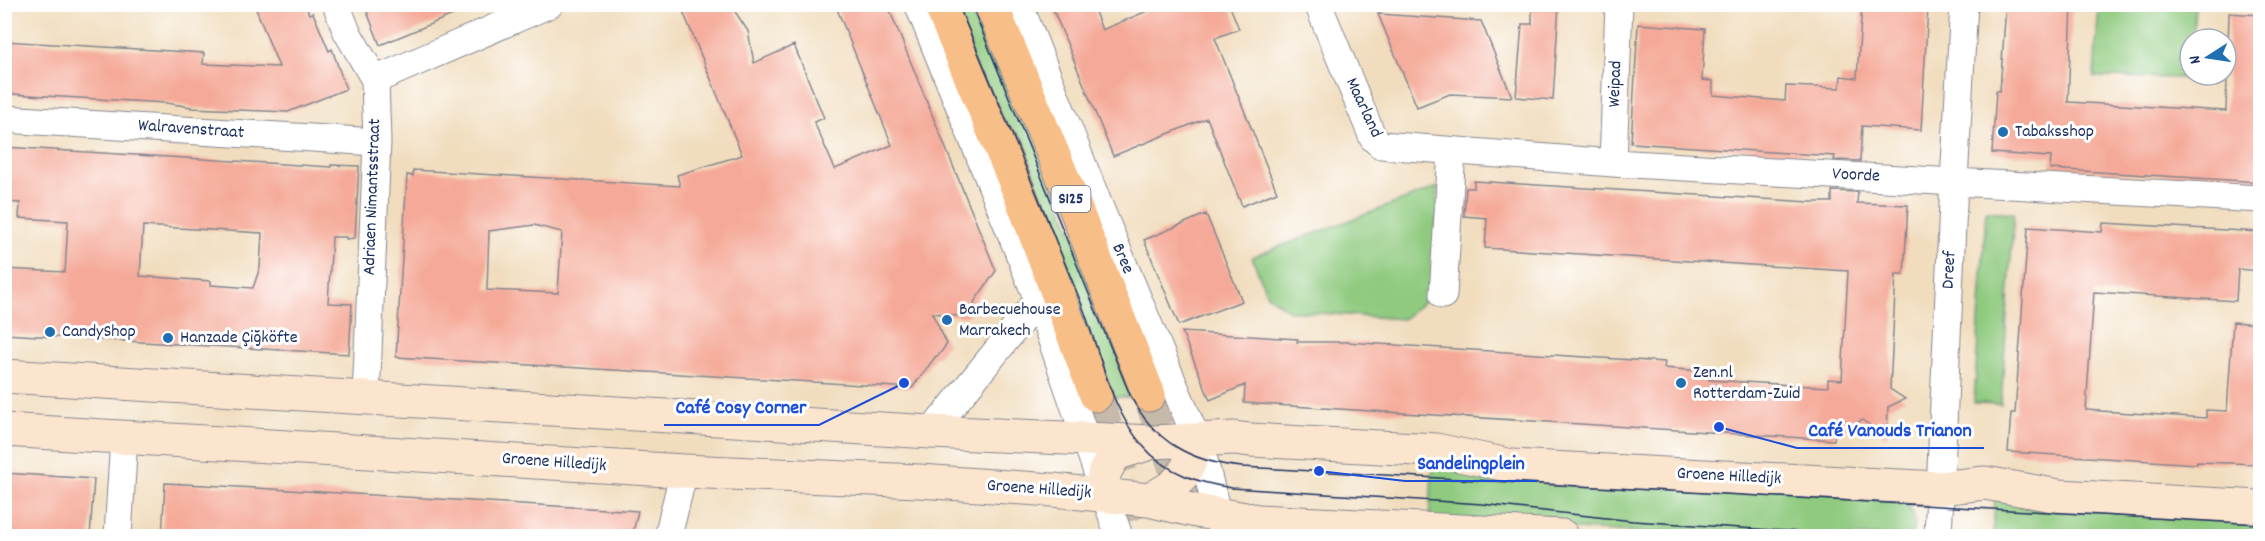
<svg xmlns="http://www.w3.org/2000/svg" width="2265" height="541" font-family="Dekko,sans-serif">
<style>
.green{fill:#8fca7f;stroke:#557c6e;stroke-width:1.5}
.building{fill:#f5aa99;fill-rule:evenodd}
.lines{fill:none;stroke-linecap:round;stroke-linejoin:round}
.primary-tunnel{stroke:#c6baab;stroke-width:33;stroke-dasharray:33 16;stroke-linecap:butt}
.street-casing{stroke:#86868e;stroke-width:29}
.secondary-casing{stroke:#86868e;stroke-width:35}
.primary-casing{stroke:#86868e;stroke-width:35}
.street{stroke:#fff;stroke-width:27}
.secondary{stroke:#fce5cf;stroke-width:33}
.primary{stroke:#f7be87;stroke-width:33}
.tram{stroke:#1b2f5e;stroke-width:1.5}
.poi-dot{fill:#1f6fb2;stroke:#fff;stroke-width:2}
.labels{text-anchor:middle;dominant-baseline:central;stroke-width:6;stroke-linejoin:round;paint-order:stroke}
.shield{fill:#fff;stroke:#5f6d8e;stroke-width:1.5}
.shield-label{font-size:16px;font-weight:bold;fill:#1b2f5e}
.street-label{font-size:18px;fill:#1b2f5e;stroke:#fff}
.poi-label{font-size:18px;fill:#1b2f5e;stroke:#fff;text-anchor:start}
.leader{fill:none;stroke:#1d4ed8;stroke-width:2}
.callout-dot{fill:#1d4ed8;stroke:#fff;stroke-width:2}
.callout-label{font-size:20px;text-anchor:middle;font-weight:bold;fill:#1d4ed8;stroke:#fff;stroke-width:6;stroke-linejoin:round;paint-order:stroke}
</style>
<rect width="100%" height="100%" fill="#fff"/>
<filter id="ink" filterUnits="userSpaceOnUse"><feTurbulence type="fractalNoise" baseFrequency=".0167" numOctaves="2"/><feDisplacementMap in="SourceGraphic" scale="12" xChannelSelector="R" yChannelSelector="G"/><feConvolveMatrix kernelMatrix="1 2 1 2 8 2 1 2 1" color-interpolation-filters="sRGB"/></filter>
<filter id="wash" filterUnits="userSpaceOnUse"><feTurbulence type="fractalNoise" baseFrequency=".008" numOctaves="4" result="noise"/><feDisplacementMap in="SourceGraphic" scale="24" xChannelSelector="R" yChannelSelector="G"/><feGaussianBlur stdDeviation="1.35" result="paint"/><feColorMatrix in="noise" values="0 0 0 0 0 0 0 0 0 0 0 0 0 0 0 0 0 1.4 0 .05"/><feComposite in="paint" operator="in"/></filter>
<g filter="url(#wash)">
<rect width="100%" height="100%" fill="#f1ddbe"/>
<path class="green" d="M950,5h31l157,392h-32z
M2099,5h96l-2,34h-3l1,39 -97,-1z
M1438,187l-5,107 -30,25 -113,-8 -23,-16 -15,-38z
M1986,211l28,2 -13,191 -27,-1z
M1433,458l470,40c9,13 17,23 7,38h-198l-283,-15z
M1995,494l265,22v20h-267z"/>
<g id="blocks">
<path class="building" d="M254,4h51l4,10 4,-1 16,38 3,-2 14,40 -58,23 -97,-4v-1l-25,-4 -155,-9 -1,-4h-6v-49l200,12 -1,11 76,3z
M364,4h113v1l-97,40z
M680,4h50l18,27 6,32 40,-18 30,73 -10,4 21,47 57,-24 -57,-141h52l109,267 -22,31 1,3 -9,12 -34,-4 15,31 -9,12h-2l-24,32 -516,-31 11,-182 6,1v-6l267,16 -3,-11 65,-20zM534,225l28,7 -4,61 -71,-3 2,-59z
M1051,4h41l10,26 62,-26h65l10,25 -24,9 62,154 -35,14 -35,-88 -94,38z
M1532,4h27l-6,96 -37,-3 6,-73h10z
M1862,4l66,3 -7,123 -59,-4 -2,35 -26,-1 1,-4 -204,-13 7,-119 67,5 -3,51 11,1v14l72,6 1,-15 54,2 1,-12 16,2z
M2006,4h66l-4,98 158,9 3,-98 31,2v167l-210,-13 1,-12 -59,-4 4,-62h4z
M1378,14l103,7 31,76 -62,-3 -33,13z
M4,147l327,20v-2l28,1 -4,72 -9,1v-2h-14l-4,66 24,1 -3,50 -345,-20v-65l61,3 3,-51 -49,-3 1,-15 -16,-1zM143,226l119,7 -2,34 -7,21 -42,-3v-4l-71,-5z
M1474,181l336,21h22v-11l26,1 -1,11 51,2 -4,69h-8l-6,115 15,10 -17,8 -1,30 -25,-17 -27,14 -1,6 -590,-37 1,-18 -35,15 -28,-68 116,7 -1,3h50l318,20 -1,6 46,4 -1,8 119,7v-8l14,1 6,-109 -363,-23 2,-30 -23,-2 2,-28h8z
M1206,214l36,87 -63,24 -35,-85z
M2103,223l157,9v39l-22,-2 -2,32 -142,-9 -8,118 120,8v-8l21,1 6,-89 27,2v140l-63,-2v2l-189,-12 3,-39h4l13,-186 74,5z
M4,473l90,6 -4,58h-86z
M165,483l39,2 434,26 -6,26h-470z"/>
</g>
</g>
<g filter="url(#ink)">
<use href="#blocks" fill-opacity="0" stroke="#86868e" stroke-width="1.5"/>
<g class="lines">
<path class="primary-tunnel" d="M1096,395l45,141
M1149,395l39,111 8,30"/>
<g class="street-casing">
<path id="street" d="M336,4l11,28 28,48 2,62 -11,256
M918,4l120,296 81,236
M1019,4l81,204 97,232 7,20 19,76
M1318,4l55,134 8,7 232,18 647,36
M375,80l175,-76
M4,119l373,23
M1613,163l6,-159
M1443,295l9,-144
M931,432l107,-132
M118,536l6,-99
M668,536l16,-65
M1938,536l16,-355 10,-177"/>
</g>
<g class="secondary-casing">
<path id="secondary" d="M4,376l927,56 222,10 81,-4 16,2 186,10 76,16 427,22 46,-5 74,13 201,11
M4,430l680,41 235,10 134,9 95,10 48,11 63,10 303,15
M1104,494v-21l11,-19 32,-10
M1148,500c33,-15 39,-25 49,-60"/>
</g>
<g class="primary-casing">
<path id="primary" d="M940,4l80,190 76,201
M991,4l80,193 78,198"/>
</g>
<use href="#street" class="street"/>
<use href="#secondary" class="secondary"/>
<use href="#primary" class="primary"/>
<path class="tram" d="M958,4c41,99 82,197 122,296 20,49 28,106 63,146 23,27 56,37 89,42l250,16 151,17 230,15
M971,4l159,391c24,47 61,67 112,72l1018,57"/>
</g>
</g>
<g class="poi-dot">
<circle cx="2003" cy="132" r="6"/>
<circle cx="947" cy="320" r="6"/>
<circle cx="50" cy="332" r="6"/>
<circle cx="168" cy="338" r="6"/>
<circle cx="1681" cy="383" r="6"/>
</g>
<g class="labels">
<rect class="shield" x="1051.5" y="186" width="39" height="26" rx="4.5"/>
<g class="shield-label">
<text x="1071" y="199">S125</text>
</g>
<g class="street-label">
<text transform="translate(1616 84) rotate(-88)">Weipad</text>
<text transform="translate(1363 108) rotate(65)">Maarland</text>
<text transform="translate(191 130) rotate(4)">Walravenstraat</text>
<text transform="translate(1856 176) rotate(3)">Voorde</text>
<text transform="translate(373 197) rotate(-88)">Adriaen Nimantsstraat</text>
<text transform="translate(1122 259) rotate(67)">Bree</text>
<text transform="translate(1950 270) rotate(-87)">Dreef</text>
<text transform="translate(554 463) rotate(4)">Groene Hilledijk</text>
<text transform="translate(1729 477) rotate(3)">Groene Hilledijk</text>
<text transform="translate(1039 490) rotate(4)">Groene Hilledijk</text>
</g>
<g class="poi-label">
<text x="2015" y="132">Tabaksshop</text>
<text x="959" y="310">Barbecuehouse<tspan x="959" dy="21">Marrakech</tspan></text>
<text x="62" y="332">CandyShop</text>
<text x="180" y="338">Hanzade Çiğköfte</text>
<text x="1693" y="373">Zen.nl<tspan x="1693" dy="21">Rotterdam-Zuid</tspan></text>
</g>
</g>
<path class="leader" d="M904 383L819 425H664M1719 427L1797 448H1984M1319 471L1405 481H1537"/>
<g class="callout-dot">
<circle cx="904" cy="383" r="6"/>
<circle cx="1719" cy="427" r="6"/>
<circle cx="1319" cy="471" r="6"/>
</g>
<g class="callout-label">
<text x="741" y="413">Café Cosy Corner</text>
<text x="1890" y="436">Café Vanouds Trianon</text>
<text x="1471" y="469">Sandelingplein</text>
</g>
<rect width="2265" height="541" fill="none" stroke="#fff" stroke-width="24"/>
<g transform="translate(2208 57) rotate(258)"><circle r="28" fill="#ffffff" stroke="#a4acbf" stroke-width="1.5"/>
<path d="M0-4.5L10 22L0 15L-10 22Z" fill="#1f6fb2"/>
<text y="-9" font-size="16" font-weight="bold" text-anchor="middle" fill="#1b2f5e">N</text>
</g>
</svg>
